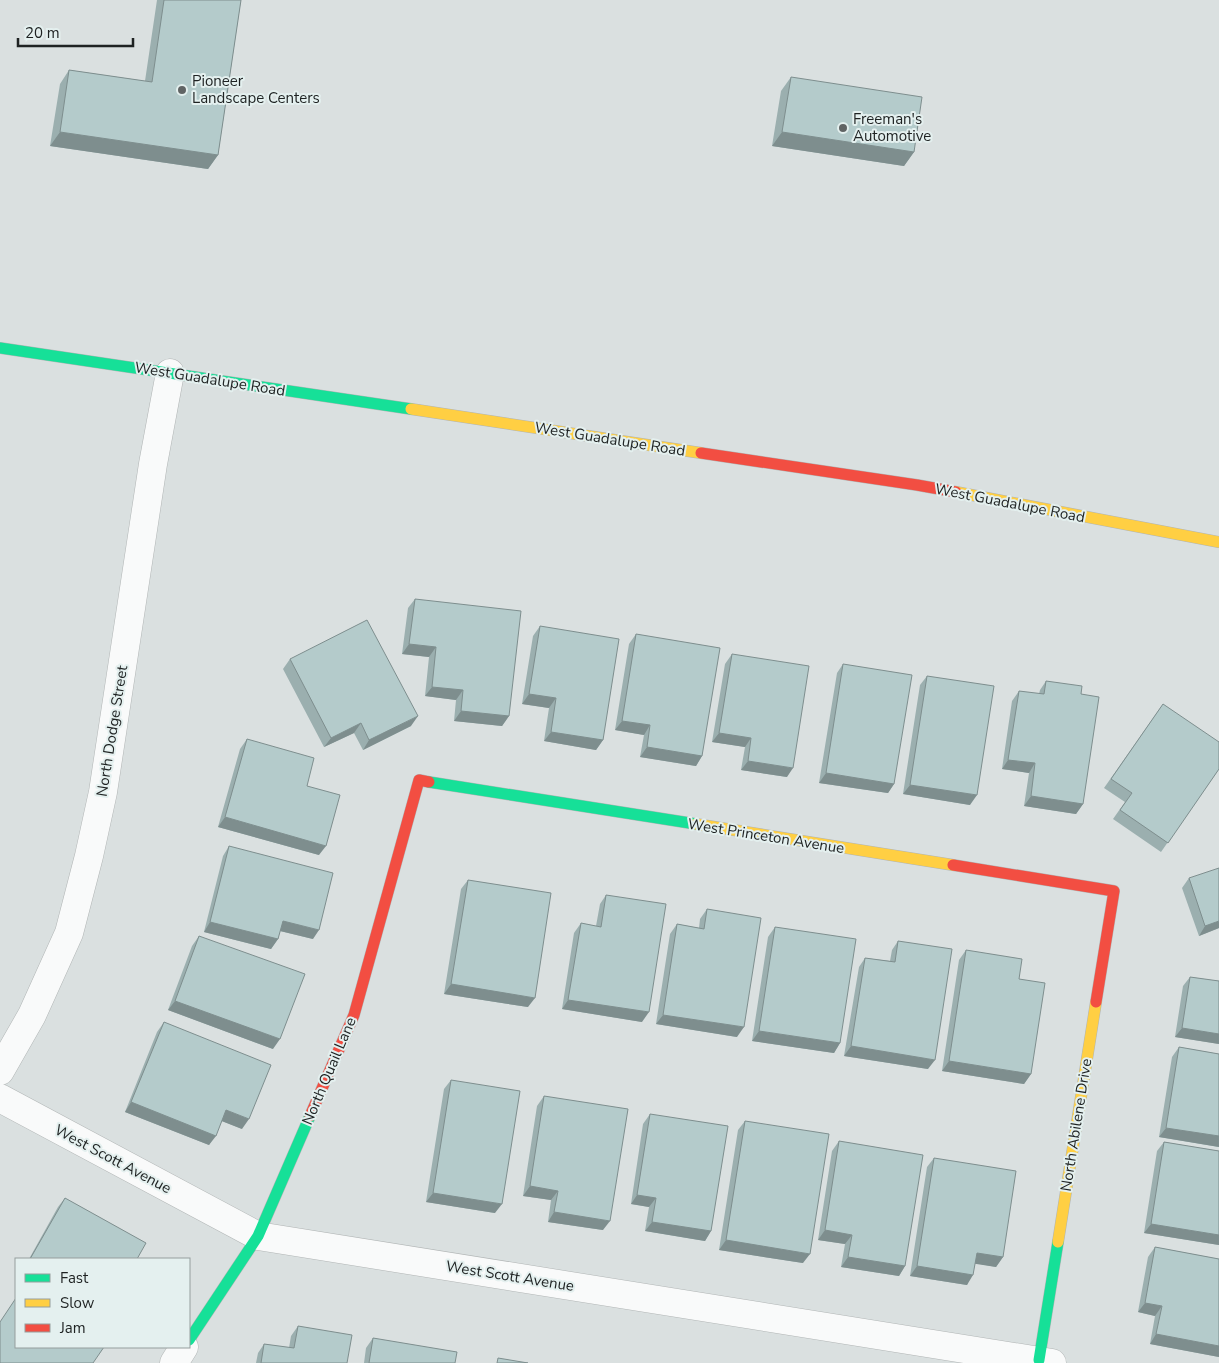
<svg xmlns="http://www.w3.org/2000/svg" width="1219" height="1363" font-family="'Nunito Sans',sans-serif">
<style>
.lines{fill:none;stroke-linecap:round;stroke-linejoin:round}
.street-casing{stroke:#b1b5b5;stroke-width:29}
.fast-casing{stroke:#b1b5b5;stroke-width:12}
.slow-casing{stroke:#b1b5b5;stroke-width:12}
.jam-casing{stroke:#b1b5b5;stroke-width:12}
.street{stroke:#f9fafa;stroke-width:28}
.fast{stroke:#16e098;stroke-width:11}
.slow{stroke:#ffcf43;stroke-width:11}
.jam{stroke:#f24e42;stroke-width:11}
.wall{fill:#9bafaf}
.shaded-wall{fill:#7e8e8e}
.building{fill:#b4cbcb;stroke:#7e8e8e}
.poi-dot{fill:#606464;stroke:#e4f0ef;stroke-width:2}
.labels{text-anchor:middle;dominant-baseline:central;stroke-width:4;stroke-linejoin:round;paint-order:stroke}
.poi-label{font-size:15px;fill:#1e2222;stroke:#e4f0ef;text-anchor:start}
.street-label{font-size:15px;fill:#1e2222;stroke:#e4f0ef}
</style>
<rect width="100%" height="100%" fill="#dae0e0"/>
<g class="lines">
<g class="street-casing">
<path id="street" d="M0,1071l32,-56 37,-82 20,-77 14,-64 50,-328 17,-91
M0,1098l258,138 794,127
M174,1363l10,-16"/>
</g>
<g class="fast-casing">
<path id="fast" d="M0,348l411,61
M429,782l267,42
M189,1340l69,-104 52,-120
M1039,1360l19,-118"/>
</g>
<g class="slow-casing">
<path id="slow" d="M411,409l290,44
M956,492l263,50
M696,824l257,41
M1058,1242l38,-240"/>
</g>
<g class="jam-casing">
<path id="jam" d="M701,453l216,32 39,7
M953,865l161,26 -18,111
M310,1116l44,-101 65,-235 10,2"/>
</g>
<use href="#street" class="street"/>
<use href="#fast" class="fast"/>
<use href="#slow" class="slow"/>
<use href="#jam" class="jam"/>
</g>
<path class="wall" d="M157,0h84l-23,155 -10,14 -158,-23 10,-62 9,-14 76,11z
M791,77l123,75 -10,14 -132,-20 9,-55z
M415,599l94,117 -7,10 -48,-5 2,-21 -31,-4 4,-39 -27,-3 6,-46z
M540,626l63,114 -7,10 -52,-9 5,-33 -27,-4 11,-68z
M636,634l66,122 -6,10 -56,-9 4,-22 -29,-5 14,-86z
M732,654l55,123 -46,-7 4,-23 -33,-5 13,-78z
M290,659l121,67 -48,24 -9,-17 -30,14 -41,-78z
M843,664l51,120 -6,9 -69,-10 18,-110z
M927,676l43,129 -67,-11 17,-109z
M1046,681l35,13 2,110 -7,10 -52,-8 5,-33 -27,-4 10,-68 7,-10 20,3 1,-4z
M1163,704l56,65 -58,83 -48,-33 12,-17 -21,-14z
M247,739l60,47 12,69 -101,-28 22,-78z
M229,846l84,93 -33,-8 -2,8 -7,10 -67,-17 19,-76z
M1189,878l30,50 -20,8 -17,-48z
M468,880l60,127 -84,-13 17,-105z
M606,895l36,127 -80,-13 12,-76 7,-10 15,3 4,-22z
M707,909l30,128 -81,-13 14,-90 7,-10 22,4 1,-9z
M775,927l65,116 -6,10 -82,-12 16,-104z
M199,936l74,113 -105,-39 24,-64z
M898,941l30,128 -84,-13 15,-89 6,-9 25,3 2,-11z
M966,950l53,29 12,95 -7,10 -82,-13 17,-111z
M1190,977l29,4v-3v66l-44,-7 8,-51z
M164,1022l78,107 -20,-8 -13,24 -84,-33 32,-80z
M1179,1047l40,7v93l-60,-10 13,-80z
M451,1080l44,133 -69,-11 18,-113z
M544,1096l59,134 -55,-8 3,-22 -28,-4 14,-90z
M650,1114l61,117 -6,10 -60,-10 4,-24 -18,-3 12,-80z
M745,1121l58,142 -84,-13 19,-120z
M839,1141l66,125 -6,10 -58,-9 4,-23 -27,-4 14,-89z
M1164,1142l55,9v94l-75,-12 13,-82z
M934,1158l69,99 -7,10 -21,-4 -8,22 -57,-9 17,-109z
M65,1198l72,61h-108l29,-52z
M1155,1247l64,12v98l-69,-13 5,-28 -17,-4 10,-55z
M298,1326l49,37h-91l2,-10 6,-9 25,4 2,-12z
M373,1338l82,25h-91l2,-15z"/>
<path class="shaded-wall" d="M60,132l158,23 -10,14 -158,-23z
M782,132l132,20 -10,14 -132,-20z
M409,644l27,3 -7,10 -27,-3z
M432,687l31,3 -7,10 -31,-4z
M529,694l27,4 -7,10 -27,-4z
M461,711l48,5 -7,10 -48,-5z
M418,716l-7,10 -48,24 6,-10z
M622,721l28,4 -6,10 -29,-5z
M361,723l-7,10 -30,14 7,-9z
M551,732l52,8 -7,10 -52,-9z
M719,733l32,5 -6,9 -33,-5z
M647,747l55,9 -6,10 -56,-9z
M1008,760l27,3 -6,10 -27,-4z
M748,761l45,7 -6,9 -46,-7z
M826,773l68,11 -6,9 -69,-10z
M910,785l67,10 -7,10 -67,-11z
M1031,796l52,8 -7,10 -52,-8z
M225,817l101,29 -7,9 -101,-28z
M283,921l36,9 -6,9 -37,-9z
M1219,921v7l-20,8 6,-10z
M210,922l68,17 -7,10 -67,-17z
M451,984l84,14 -7,9 -84,-13z
M568,1000l81,12 -7,10 -80,-13z
M175,1001l105,38 -7,10 -105,-39z
M663,1015l81,12 -7,10 -81,-13z
M1182,1028l37,6v10l-44,-7z
M759,1031l81,12 -6,10 -82,-12z
M851,1046l84,14 -7,9 -84,-13z
M949,1061l82,13 -7,10 -82,-13z
M131,1102l85,34 -7,9 -84,-33z
M226,1110l23,9 -7,10 -23,-9z
M1166,1128l53,8v11l-60,-10z
M530,1186l28,5 -7,9 -28,-4z
M433,1193l69,11 -7,9 -69,-11z
M637,1195l19,3 -7,9 -18,-3z
M554,1212l56,9 -7,9 -55,-8z
M652,1222l59,9 -6,10 -60,-10z
M1151,1224l68,11v10l-75,-12z
M825,1230l27,5 -7,9 -27,-4z
M726,1240l84,14 -7,9 -84,-13z
M977,1253l26,4 -7,10 -26,-4z
M848,1257l57,9 -6,10 -58,-9z
M917,1266l56,9 -6,10 -57,-9z
M1145,1303l17,3 -7,10 -17,-4z
M1156,1334l63,12v11l-69,-13z"/>
<path class="building" d="M164,0h77l-23,155 -158,-23 9,-62 83,12z
M791,77l131,20 -8,55 -132,-20z
M415,599l106,12 -12,105 -48,-5 2,-21 -31,-3 4,-40 -27,-3z
M367,620l51,96 -49,24 -8,-17 -30,15 -41,-79z
M540,626l79,13 -16,101 -52,-8 5,-34 -27,-4z
M636,634l84,14 -18,108 -55,-9 3,-22 -28,-4z
M732,654l77,12 -16,102 -45,-7 3,-23 -32,-5z
M843,664l69,11 -18,109 -68,-11z
M927,676l67,10 -17,109 -67,-10z
M1046,681l36,5 -1,8 18,3 -16,107 -52,-8 4,-33 -27,-3 11,-69 25,3z
M1163,704l56,38v27l-51,74 -48,-33 12,-17 -21,-14z
M247,739l67,19 -7,28 33,9 -14,51 -101,-29z
M229,846l104,27 -14,57 -36,-9 -5,18 -68,-17z
M1219,868v53l-14,5 -16,-48z
M468,880l83,13 -16,105 -84,-14z
M606,895l60,9 -17,108 -81,-12 13,-77 20,4z
M707,909l54,9 -17,109 -81,-12 14,-91 27,5z
M775,927l81,12 -16,104 -81,-12z
M199,936l106,38 -25,65 -105,-38z
M898,941l54,8 -17,111 -84,-14 14,-88 30,4z
M966,950l56,9 -3,20 26,4 -14,91 -82,-13z
M1190,977l29,4v53l-37,-6z
M164,1022l107,43 -22,54 -23,-9 -10,26 -85,-34z
M1179,1047l40,7v82l-53,-8z
M451,1080l69,11 -18,113 -69,-11z
M544,1096l84,13 -18,112 -56,-9 4,-21 -28,-5z
M650,1114l78,12 -17,105 -59,-9 4,-24 -19,-3z
M745,1121l84,13 -19,120 -84,-14z
M839,1141l84,14 -18,111 -57,-9 4,-22 -27,-5z
M1164,1142l55,9v84l-68,-11z
M934,1158l82,13 -13,86 -26,-4 -4,22 -56,-9z
M65,1198l81,45 -9,16h-107z
M1155,1247l64,12v87l-63,-12 6,-28 -17,-3z
M16,1298v49h88l-11,16h-93v-41z
M298,1326l54,9 -5,28h-86l3,-19 30,4z
M373,1338l84,14 -2,11h-86z
M498,1358l30,5h-31z"/>
<g class="poi-dot">
<circle cx="182" cy="90" r="5"/>
<circle cx="843" cy="128" r="5"/>
</g>
<g class="labels">
<g class="poi-label">
<text x="192" y="81">Pioneer<tspan x="192" dy="17">Landscape Centers</tspan></text>
<text x="853" y="119">Freeman's<tspan x="853" dy="17">Automotive</tspan></text>
</g>
<g class="street-label">
<text transform="translate(210 379) rotate(9)">West Guadalupe Road</text>
<text transform="translate(610 439) rotate(9)">West Guadalupe Road</text>
<text transform="translate(1010 503) rotate(11)">West Guadalupe Road</text>
<text transform="translate(112 731) rotate(-81)">North Dodge Street</text>
<text transform="translate(766 836) rotate(9)">West Princeton Avenue</text>
<text transform="translate(329 1071) rotate(-67)">North Quail Lane</text>
<text transform="translate(1076 1125) rotate(-81)">North Abilene Drive</text>
<text transform="translate(113 1159) rotate(28)">West Scott Avenue</text>
<text transform="translate(510 1276) rotate(9)">West Scott Avenue</text>
</g>
</g>
<rect x="15" y="1258" width="175" height="90" fill="#e4f0ef" stroke="#959e9d"/>
<rect x="25" y="1274" width="25" height="8" fill="#16e098" stroke="#959e9d"/>
<text x="60" y="1283" font-size="15" fill="#1e2222">Fast</text>
<rect x="25" y="1299" width="25" height="8" fill="#ffcf43" stroke="#959e9d"/>
<text x="60" y="1308" font-size="15" fill="#1e2222">Slow</text>
<rect x="25" y="1324" width="25" height="8" fill="#f24e42" stroke="#959e9d"/>
<text x="60" y="1333" font-size="15" fill="#1e2222">Jam</text>
<path d="M18 38v8h115v-8" fill="none" stroke="#1e2222" stroke-width="2.5"/>
<text x="25" y="38" font-size="15" fill="#1e2222" stroke="#e4f0ef" stroke-width="4" paint-order="stroke">20 m</text>
</svg>
